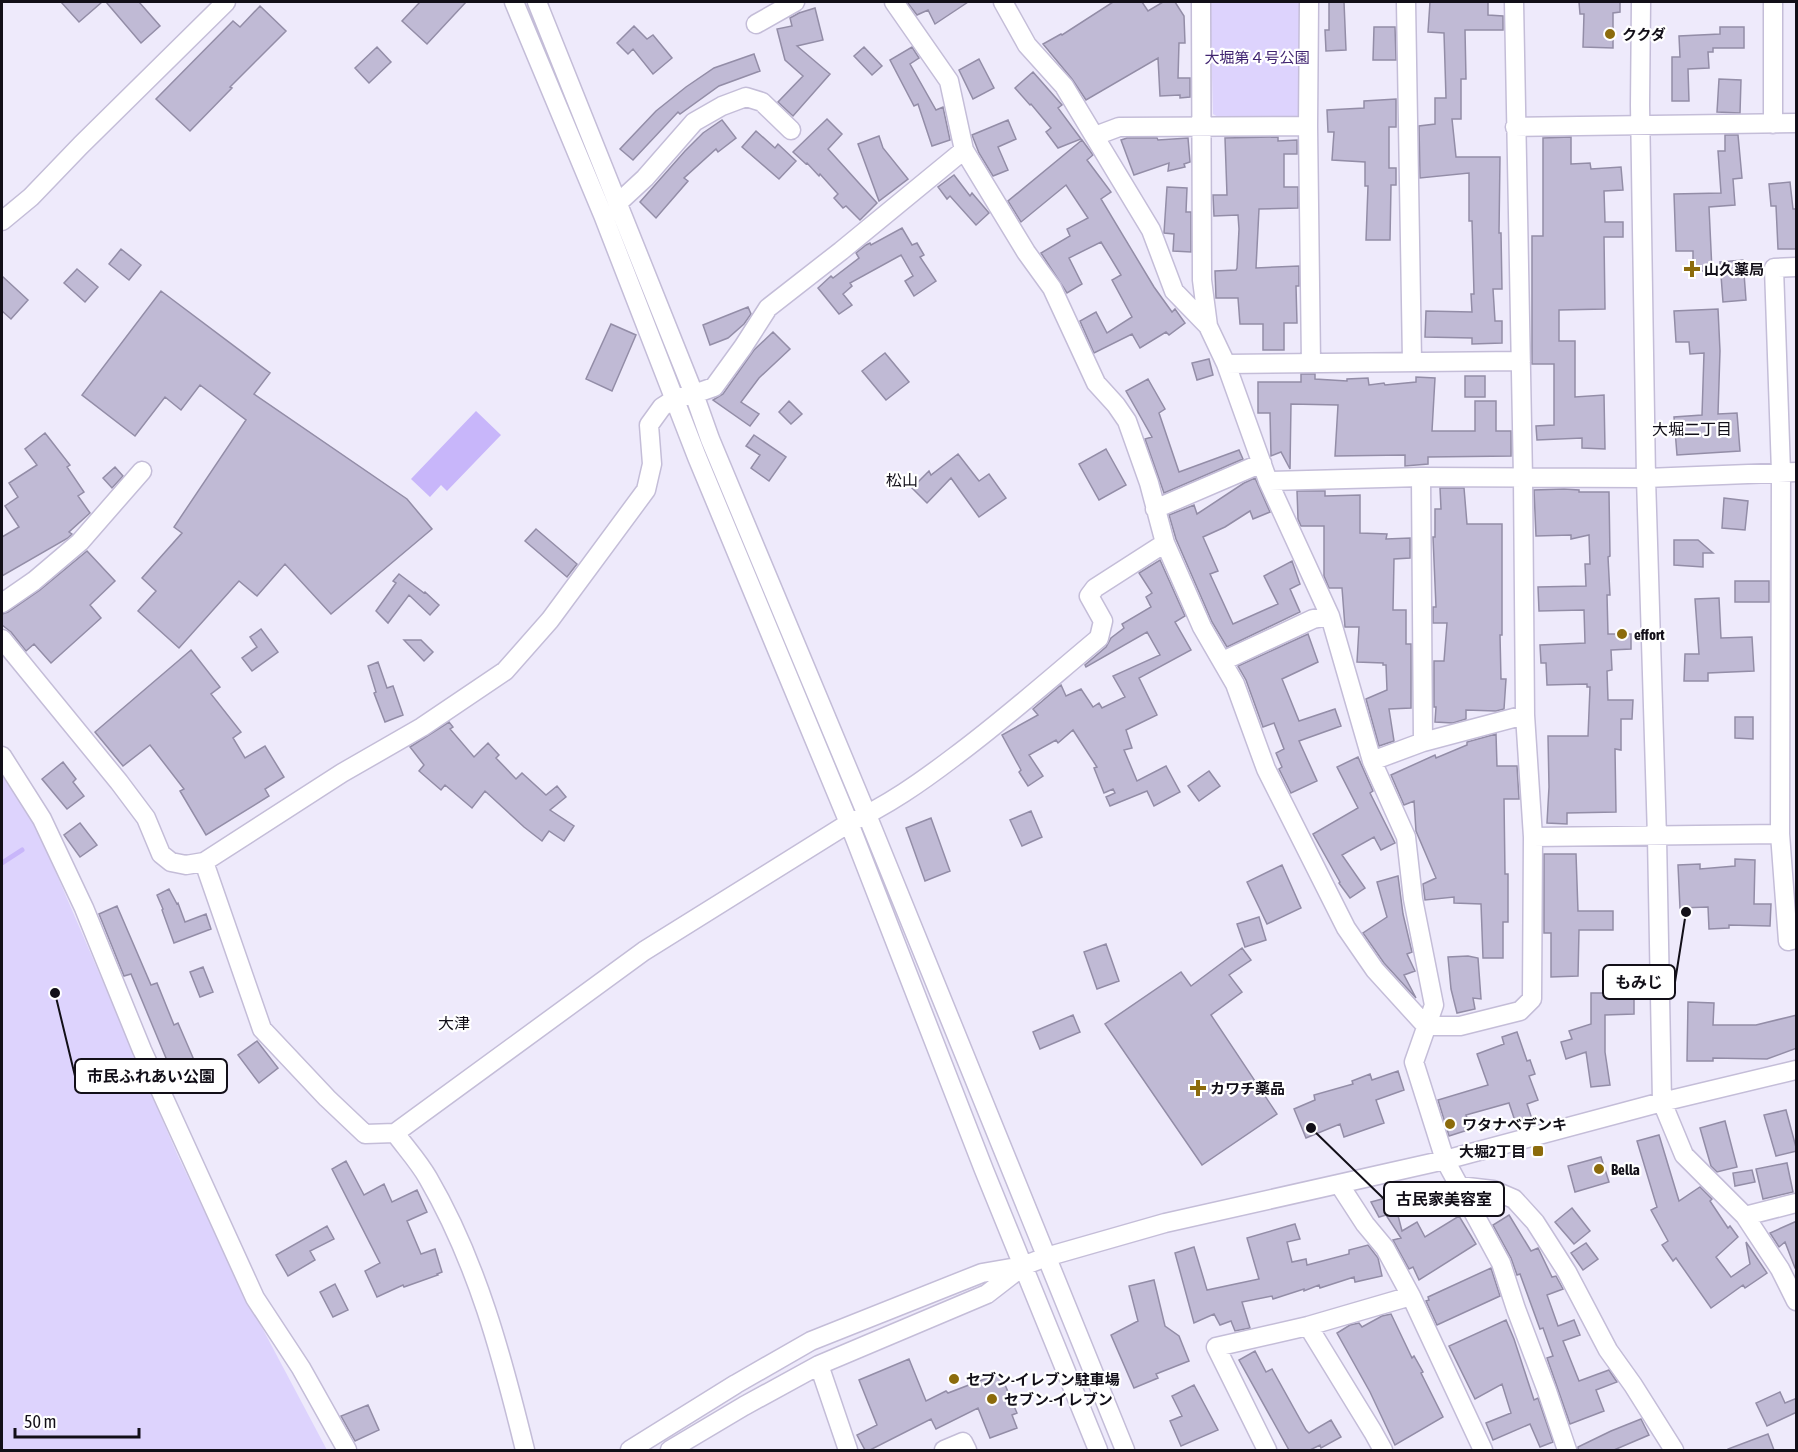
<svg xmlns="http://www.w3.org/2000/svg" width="1798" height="1452" font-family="'Asap Condensed','Noto Sans JP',sans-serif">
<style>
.green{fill:#ddd3fd}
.water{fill:#c8b6fa}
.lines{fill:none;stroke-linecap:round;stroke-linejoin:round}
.stream{stroke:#c8b6fa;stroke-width:5}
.building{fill:#c0bad5;stroke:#938da7;stroke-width:1.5}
.minor-casing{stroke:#c4bdd8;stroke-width:21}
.minor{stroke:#fff;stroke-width:18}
.poi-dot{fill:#8c6b0c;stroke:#fff;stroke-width:2}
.labels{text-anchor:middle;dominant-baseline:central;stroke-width:4.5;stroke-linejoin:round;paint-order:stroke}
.poi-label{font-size:15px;font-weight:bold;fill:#120f18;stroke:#fff;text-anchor:start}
.park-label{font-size:15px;fill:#412571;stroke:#fff}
.neighbourhood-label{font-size:16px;fill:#120f18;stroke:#fff}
.leader{fill:none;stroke:#120f18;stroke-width:2}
.callout-dot{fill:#120f18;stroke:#fff;stroke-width:2}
.callout{fill:#fff;stroke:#120f18;stroke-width:2}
.callout-label{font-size:16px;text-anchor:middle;font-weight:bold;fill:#120f18}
</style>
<rect width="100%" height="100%" fill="#eeeafb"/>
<path class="green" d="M1210,2h94l-1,110 -5,5h-80l-5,-3z
M2,774l36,57 140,325 63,132 86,162h-325z"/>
<path class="water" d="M476,411l25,24 -54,56 -6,-6 -11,12 -19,-18z"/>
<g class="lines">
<path class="stream" d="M2,863l20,-13"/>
</g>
<path class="building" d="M61,2h41l-23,20z
M106,2h33l21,24 -19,17z
M420,2h46l-39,42 -25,-23z
M907,2h61l-33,22 -7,-14 -11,5z
M1113,2h29l6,9 15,-9h12l9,14 1,27h-6l-1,35h12v19l-10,1v-3l-20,1 -2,-38 -72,42 -14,-21 -29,-35 18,-10 1,1z
M1329,2h15l2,48 -20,1 -1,-21h4z
M1430,2h58v13l15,1v14h-38l1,49h-5v40h-9l4,38h44l-1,76h2l1,56h-9l2,32h7v22l-30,1v-6l-47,-1 1,-26 46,1 -1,-18h3l-2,-73h-3v-48l-49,5 -1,-52 16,-2v-26h11l-2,-65 -16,-1z
M1579,2h41v10l-7,1v35l-30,-1 1,-33h-4z
M260,6l26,25 -56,56 2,1 -42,43 -34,-32 77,-78 7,6z
M815,8l8,32 -26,6 33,28 -37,42 -15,-14 25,-26 -18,-16 -8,-31 15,-3 -2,-8 9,-5z
M634,26l13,13 6,-4 19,23 -19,16 -20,-25 -5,5 -11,-11z
M1374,27h21l1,33h-23z
M1720,27h24v21h-31v4h-5l1,16 -21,1 1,32h-17v-44h8l-1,-21 41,-2z
M377,47l14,15 -22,21 -14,-15z
M864,47l18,19 -10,9 -18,-19z
M912,47l7,11 -9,6 26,46 7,-3 7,33 -18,6 -14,-42 -4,2 -24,-46z
M754,54l6,17 -41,15 -39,28 -2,-2 -45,48 -13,-11 36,-38 30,-24 28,-19z
M979,59l15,29 -21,11 -14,-29z
M1033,72l29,33 -4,3 23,31 -23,9 -12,-16 5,-4 -20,-24 -1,1 -15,-17z
M1719,79l22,1 -1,33 -23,-1z
M1396,99v28h-7v41h7v17h-5l-1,55h-24l2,-54h-3v-24l-33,-2 2,-28h-6l-1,-22 37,-2v-7z
M827,119l15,15 -14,15 49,54 -17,17 -14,-14 -3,2 -9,-10 4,-4 -18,-20 -1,2 -12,-13 -1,1 -13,-12z
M722,120l14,18 -18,14 -2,-3 -32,29 4,3 -32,37 -16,-16 45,-51 18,-18z
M1008,120l8,19 -18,8 10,23 -15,6 -14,-23 -7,-18z
M756,131l19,17 3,-4 18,17 -17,18 -37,-32z
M1725,135h13l4,43 -9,1 2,26 -26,2 3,64h-19v-20h-17l-2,-57 47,-1 -3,-42h7z
M879,136l4,12 25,31 -29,22 -21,-57z
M1278,137v4l19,-1v14h-13v33h14v21l-39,1 -3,59 43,-2v20h-3l1,37h-13v27h-21v-26h-23l-2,-26h-22l-1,-27 21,-1 1,-2 2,-39 -1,-14 -24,1 -1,-21h14l-2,-57z
M1571,137v27l19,-1 1,6 30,-2 2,23 -19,1 1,31h18v15h-19l1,72 -46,1v31h16v56l29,-2 1,54 -23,-1v-10l-45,2 -1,-14 18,-1v-61h-22v-128h11v-98z
M1127,138h30l1,2 30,-2 2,24 -6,2 1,3 -17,4 1,-8 -35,12 -13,-35z
M1082,140l11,15 -6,5 24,32 -10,7 53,88 18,25 3,-3 10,14 -16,12 -3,-3 -26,16 -8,-14 -38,19 -14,-32 16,-9 11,21 25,-16 -20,-37 9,-5 -20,-33 -32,16 13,26 -15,9 -26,-40 29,-17 -3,-7 21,-11 -22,-33 -45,37 -13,-21z
M954,175l16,21 2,-3 17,20 -13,12 -26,-29 -3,3 -9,-12z
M1790,182l3,27h4l-1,40h-18l-2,-43h-5l-2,-22z
M1167,187l20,1 -1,24h5v40l-18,-1 1,-17 -10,-1z
M902,228l10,17 5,-2 7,12 -4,2 16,24 -22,15 -9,-15 8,-5 -12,-21 -51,28 2,3 -9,8 9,11 -13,9 -21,-26 13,-12 2,2 26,-20 -3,-5 10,-8 4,-2 1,2z
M121,249l20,16 -12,15 -20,-16z
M1743,260l3,40 -23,2 -3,-40z
M77,269l21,18 -13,15 -21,-19z
M2,276l26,24 -17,19 -9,-8z
M161,291l109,82 -16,21 153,105 25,30 -101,85 -46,-50 -28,32 -18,-15 -60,67 -41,-37 18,-20 -14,-13 40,-45 -8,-6 72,-107 -46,-35 -19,25 -16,-13 -30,39 -53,-41z
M748,307l3,7 -7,10 -16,14 -18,7 -7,-20z
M1718,309l2,42 -2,63 19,-1 3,38 -63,4 -3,-38 28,-2 2,-62 -14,1 -1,-12h-13l-2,-31z
M611,324l25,11 -24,56 -26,-12z
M773,332l17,17 -31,29 -18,24 18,12 -9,12 -37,-26 10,-6 31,-44z
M885,353l24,29 -23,18 -24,-29z
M1209,359l4,16 -16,5 -5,-17z
M1301,374h14v5l32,2v-2l21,-1 1,7 15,-2 1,2 31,-3v-5l19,1 -3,53h43v-30h21v30h15v25l-83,1v7l-23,2v-11l-70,1 3,-51 -47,-1 -1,65 -9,-17 -10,4 -1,-43h-12v-31h43z
M1465,376h20v21h-20z
M1148,379l17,30 -6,4 20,59 60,-22 4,9 -79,34 -19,-54 7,-2 -26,-46z
M789,401l13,13 -11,10 -12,-12z
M45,433l25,32 -3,2 17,25 -6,4 12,17 -21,19 3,2 -4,4 -66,38v-39l17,-10 -14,-21 13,-9 -9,-14 28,-18 -12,-16z
M754,435l32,22 -17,24 -18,-13 9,-13 -14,-9z
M1106,449l20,36 -27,15 -20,-36z
M958,454l21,27 10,-7 17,24 -27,19 -28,-39 -24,25 -15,-15 17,-17 2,4z
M115,467l8,9 -11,12 -9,-10z
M1255,478l15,34 -17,7 -3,-8 -25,16 -22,10 15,34 -8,3 23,50 45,-20 -14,-28 28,-15 8,23 -10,5 10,23 -73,35 -15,-25 -36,-83 -7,-24 25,-10 3,9 47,-31z
M1440,488h24l3,36h35v111h-2l1,44h5l-2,30 -8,2 -30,-1v9l-13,4 -18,-1 1,-15h-2v-46h10l3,-38h-14v-16h3l-3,-70h2v-28h6z
M1564,489l15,1v2h30l1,64 -2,1 2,38h-3l1,39h23v15l-20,1 1,20 -5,1 1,29h25l-1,19h-11v31l-6,-1 1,63 -49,1v11l-20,-1 2,-36 -1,-51h40l2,-49h-3v-3l-40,1 -1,-22h-5l-1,-18 45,-2 -1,-33 -45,1 -1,-24 48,-1 -1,-22h5l-1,-29 -18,4v-4l-35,1 -2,-46z
M1297,491h28v5l35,-1v38l27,1 -1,5 24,-1v20l-16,1 -1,51h13v34h5v64l-22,1 5,32 -15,5 -13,-47 21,-9 -1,-25h-3v-2l-26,-1 2,-35h-14l-3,-39h-13l-5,-12v-50h-23l-3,-7z
M1724,498l24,3 -3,29 -23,-2z
M536,529l41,35 -10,13 -42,-36z
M1674,540h24l15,13h-10v14l-29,-2z
M87,551l28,30 -25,24 11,13 -50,45 -17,-19 -8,7 -15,-19 -9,-7v-11l6,-2 32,-22z
M1160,560l25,56 -10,6 16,28 -52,28 18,37 -31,15 6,18 -8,2 13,31 29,-15 14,26 -26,14 -7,-15 -37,15 -4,-9 9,-4 -2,-4 -9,4 -10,-25 3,-1 -24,-37 -15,13 -2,-3 -27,15 14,21 -15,10 -9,-14 2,-2 -19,-35 36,-20 -5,-6 28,-24 5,11 15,-7 12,18 6,-4 3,5 23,-11 -12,-21 47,-21 -13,-23 -61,35 -1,-2 21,-18 5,-9 13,-10 -2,-4 29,-17 -5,-10 6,-4 -13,-20z
M399,574l25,19 1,-1 14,13 -9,10 -21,-20 -21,28 -12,-12 20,-28 -3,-2z
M1735,581h34v21h-34z
M1719,598l2,40 31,-1 2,34 -46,2v8h-24l1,-27h14l-4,-55z
M261,629l17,23 -26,19 -10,-13 15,-11 -7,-10z
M1308,634l10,28 -36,17 17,42 36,-12 6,17 -42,15 18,40 -26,12 -12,-24 3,-2 -6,-14 8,-4 -10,-26 -11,4 -17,-47 -8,-14z
M404,640h17l12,12 -9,9z
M191,650l29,37 -9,7 30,38 -8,6 12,20 20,-12 19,31 -19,12 4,7 -63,39 -26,-44 4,-2 -34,-44 -27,21 -28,-34z
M378,662l9,26 6,-2 10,29 -18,7 -11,-29 2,-1 -8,-26z
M1735,717h18v22l-18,-1z
M449,722l4,5 -3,2 24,28 14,-14 11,12 -3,3 20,21 6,-6 24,22 11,-9 9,11 -16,13 24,16 -10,15 -15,-10 -7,10 -18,-14 -39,-36 -13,17 -27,-23 -4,5 -22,-19 5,-6 -14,-18z
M1496,734l1,32h20l2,33h-15l1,75h3v48h-5v36h-20l-2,-54 -27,-1v-6l-29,3 -2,-16 13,-6 -20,-47 -2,-30 -10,4 -13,-30 44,-20 1,3 31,-13v-3z
M1358,757l15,34 -3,2 25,50 -14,7 -7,-13 -32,18 23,33 -15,10 -11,-15 1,-1 -27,-48 45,-26 -21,-41z
M63,762l13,17 -3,3 11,14 -17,13 -25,-30z
M1209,771l11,15 -21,15 -11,-15z
M1031,811l11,26 -20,9 -12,-26z
M931,818l19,53 -25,10 -19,-53z
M80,823l17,22 -17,12 -16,-22z
M1544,854h32l2,57h35v19h-34l-1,46 -27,1v-44h-7z
M1735,859l20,1 -1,44h17l-1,22 -41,-1v3l-20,1 -1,-22 -28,1 -2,-43 22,-1v5l35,-3z
M1282,865l19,43 -34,16 -20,-42z
M1398,876l5,38 9,38 -5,2 8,17 -11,4 12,23 -32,-35 -21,-30 24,-16 -10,-35z
M169,889l8,15 1,-1 7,19 21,-8 5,15 -37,14 -12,-33 1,-1 -6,-14z
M117,906l34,79 6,-2 17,42 4,-2 16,37 -23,10 -40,-96 -7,2 -25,-62z
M1259,917l7,23 -21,7 -8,-23z
M1106,944l13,37 -22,8 -13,-37z
M1242,948l9,12 -22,15 13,17 -31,23 66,99 -75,51 -97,-141 76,-52 10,14z
M1468,956l10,2 3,41 -8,-1 2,11 -18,4 -6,-24 -3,-32z
M203,967l10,25 -13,5 -10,-25z
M1591,993h43v21l-29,1v37l5,33 -19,2 -5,-35 -20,7 -5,-17 11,-3 -3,-8 22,-7z
M1688,1002l26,1 -1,22h43l41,-10v33l-30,11 -54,-1v3h-26z
M1073,1015l7,17 -40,17 -7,-17z
M1517,1032l10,29 3,-1 5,14 -6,2 9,24 -11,4 5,15 -16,5 -7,-21 -43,12 5,14 -22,7 -11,-36 50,-15 -11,-31 27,-10 -2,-7z
M257,1041l21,27 -19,15 -21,-28z
M1398,1071l6,19 -28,10 8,23 -40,14 -4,-13 -34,14 -12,-29 21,-9 -1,-5 39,-11 -1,-3 18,-7 2,6z
M1786,1110l11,41 -21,5 -12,-41z
M1725,1121l12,46 -20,5 -6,-6 -11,-38z
M1659,1135l20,66 21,-14 12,12 -2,2 18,27 2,-2 8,11 -22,20 15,20 19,-13 -4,-22 21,31 -22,15 -2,-3 -32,23 -35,-50 -3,3 -11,-16 6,-4 -17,-31 6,-3 -20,-66z
M1601,1157l8,25 -34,10 -7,-26z
M346,1161l18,34 20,-11 8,18 25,-12 10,22 -20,9 14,33 14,-5 7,23 -5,2 1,1 -34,12 -1,-2 -26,12 -12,-26 15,-8 -48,-94z
M1787,1163l6,29 -30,7 -7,-30z
M1752,1170l3,12 -20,4 -2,-13z
M1393,1196l9,35 15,-9 8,15 34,-21 17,28 -57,36 -6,-13 -4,2 -16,-29 8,-2 -15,-23 -7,2 -8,-15z
M1572,1208l18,23 -16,13 -19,-22z
M1509,1215l22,36 7,-3 14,29 4,-1 7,13 -16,6 11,31 16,-6 6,15 -17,6 16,40 30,-11 8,12 -21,8 8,21 -34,13 -23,-66 6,-2 -10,-28 -3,1 -20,-55 -3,1 -6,-17 -18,-33z
M1797,1221v47h-2l-10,-26 -6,5 -9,-14z
M1295,1224l5,15 -13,3 5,20 14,-3 1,6 42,-11v-4l19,-5 10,13 4,18 -27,6 -1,-5 -34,11 -1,-3 -15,6v-2l-31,10 -1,-3 -30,6 8,26 -15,3 -4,-10 -11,4 -6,-11 -20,9 -19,-70 19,-6 13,43 52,-11 -12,-41z
M327,1226l7,13 -24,12 5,9 -27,16 -12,-21z
M1586,1243l12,16 -15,11 -12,-17z
M1491,1268l9,28 -63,29 -11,-24 3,-1 -1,-3z
M1154,1280l11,46 14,10 10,25 -33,13 2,4 -24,10 -23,-53 27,-14 -9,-35z
M335,1284l13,26 -15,7 -13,-25z
M1391,1314l21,44 2,-2 9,16 -2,1 22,44 -48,28 -25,-53 -33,-59 13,-8 9,-2 3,4 20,-11z
M1506,1320l8,19 20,61 4,-2 15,44 -13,5 -10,-23 -37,16 -7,-17 25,-10 -9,-29 -27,15 -26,-53z
M1255,1351l11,21 6,-3 34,61 3,3 22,-13 10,17 -20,11 -1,-3 -10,5h-21l-50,-90z
M909,1359l17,42 20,-10 2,2 52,-20 17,40 -5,2 5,13 -27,10 -12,-30 -42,21 -5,-10 -61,31h-5l-8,-15 20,-10 -18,-45z
M1194,1385l24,45 -37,16 -11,-25 12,-5 -10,-20z
M1780,1392l5,11 12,-5v14l-30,14 -11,-23z
M368,1405l11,25 -24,11 -14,-25z
M1641,1419l8,16 -35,15h-36v-3l33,-16z
M1768,1434l6,16h-46v-1z"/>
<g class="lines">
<g class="minor-casing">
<path id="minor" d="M514,2l89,213 94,242 152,366 135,347 114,280
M537,2l157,392 16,45 157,376 258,635
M894,2l55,79 15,69 62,102 26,36 44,95 20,22 11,16 22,62 16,60 37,84 33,57 31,85 80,159 29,42 51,56h34l60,-15 12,-12 1,-162 -8,-122 -2,-237 -9,-476
M1003,2l24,43 37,41 87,144 23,61 34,35
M1201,2l1,278 6,46 18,38 42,117 62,135 42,145 34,76 7,62 21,106 -20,57 31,98 56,103 15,46 31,82 20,59
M1309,2l-1,124 3,237
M1406,2l6,359
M1641,2l-1,103 6,373 11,359 5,265 22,53 61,61 35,53 16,32
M1773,2v122
M756,24l39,-22
M1515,127l281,-4
M1095,136l24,-9 189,-1
M618,203l27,-25 49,-56 28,-16 24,-9 16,5 29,28
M2,221l29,-24 50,-52 145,-143
M1796,267l-22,1 7,204 -1,362 8,107 8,-2
M1226,364l295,-3
M1421,477l2,265
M1268,481l153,-4 225,1 150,-6
M1155,509l107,-46
M2,603l32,-22 46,-39 62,-71
M2,639l117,143 27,36 15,36 10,8 15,3 18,-3 138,-89 80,-46 83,-56 45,-51 96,-130 6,-26 -3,-39 13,-18 14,-9 18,-4 20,-7 29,-40 25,-39 73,-57 123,-101
M1223,661l90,-42 17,-3
M2,756l40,63 42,89 58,142 113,248 46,70 46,82
M1372,761l51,-19 102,-27
M1533,837l247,-3
M204,862l58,167 65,69 38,36 30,-1 249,-182 205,-128c38,-17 72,-41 105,-66 50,-37 97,-79 145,-119l4,-17 -14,-25 6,-8 70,-45
M395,1133c11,15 24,29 33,45 49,84 74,178 97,272
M1339,1184l26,40 20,24 26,48 72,154
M1459,1186l34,4 21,9 21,23 32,50 41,78 25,35 41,65
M1745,1216l51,-13
M1308,1326l65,106 10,18
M819,1365l29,85
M630,1450l106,-66 75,-43 171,-68 41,-7 23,-9 119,-34 280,-63 217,-58 134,-32
M670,1450l74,-44 75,-41 168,-71 35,-27
M944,1450l19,-8 4,8
M1267,1450l-51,-103 92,-21 103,-30"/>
</g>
<use href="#minor" class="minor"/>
</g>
<g class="poi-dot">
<circle cx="1610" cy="34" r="6"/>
<path d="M1689 260h6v6h6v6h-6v6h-6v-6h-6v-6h6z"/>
<circle cx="1622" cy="634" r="6"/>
<path d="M1195 1079h6v6h6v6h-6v6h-6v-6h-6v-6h6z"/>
<circle cx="1450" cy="1124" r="6"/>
<rect x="1532" y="1145" width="12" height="12" rx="3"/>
<circle cx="1599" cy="1169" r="6"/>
<circle cx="954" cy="1379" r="6"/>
<circle cx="992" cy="1399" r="6"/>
</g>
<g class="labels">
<g class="poi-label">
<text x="1622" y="34">ククダ</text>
<text x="1704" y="269">山久薬局</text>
<text x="1634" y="634">effort</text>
<text x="1210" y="1088">カワチ薬品</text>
<text x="1462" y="1124">ワタナベデンキ</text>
<text x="1526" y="1151" text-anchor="end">大堀2丁目</text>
<text x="1611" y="1169">Bella</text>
<text x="966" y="1379">セブン-イレブン駐車場</text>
<text x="1004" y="1399">セブン-イレブン</text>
</g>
<g class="park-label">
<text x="1257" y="57">大堀第４号公園</text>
</g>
<g class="neighbourhood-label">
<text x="1692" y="429">大堀二丁目</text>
<text x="902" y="480">松山</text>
<text x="454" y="1023">大津</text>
</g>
</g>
<path class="leader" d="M1686 912L1675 982M55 993L75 1076M1311 1128L1384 1199"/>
<g class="callout-dot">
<circle cx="1686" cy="912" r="6"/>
<circle cx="55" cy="993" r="6"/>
<circle cx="1311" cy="1128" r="6"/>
</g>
<g class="callout">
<rect x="1603" y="965" width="72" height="34" rx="6"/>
<rect x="75" y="1059" width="152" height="34" rx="6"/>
<rect x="1384" y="1182" width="120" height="34" rx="6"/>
</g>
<g class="callout-label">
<text x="1639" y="988">もみじ</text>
<text x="151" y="1082">市民ふれあい公園</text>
<text x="1444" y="1205">古民家美容室</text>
</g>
<rect width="1798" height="1452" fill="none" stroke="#120f18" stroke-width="6"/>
<path d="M15 1428v9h124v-9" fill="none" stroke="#120f18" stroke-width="3"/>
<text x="24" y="1428" font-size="18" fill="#120f18" stroke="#ffffff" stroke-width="4.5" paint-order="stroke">50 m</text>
</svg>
